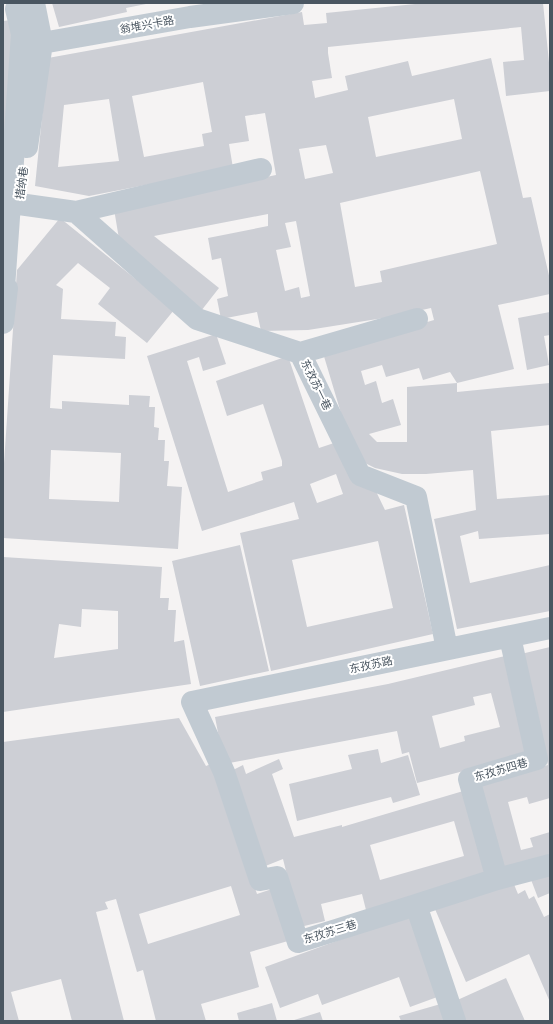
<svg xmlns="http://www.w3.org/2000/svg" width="553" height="1024" font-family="Figtree,'Noto Sans SC',sans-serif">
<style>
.building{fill:#cdcfd5;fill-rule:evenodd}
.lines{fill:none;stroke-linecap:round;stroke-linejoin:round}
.minor{stroke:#c1cad2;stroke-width:22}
.labels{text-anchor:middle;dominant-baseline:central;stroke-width:4;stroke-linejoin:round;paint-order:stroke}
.street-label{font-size:11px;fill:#4a5661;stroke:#fff}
</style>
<rect width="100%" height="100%" fill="#f5f3f3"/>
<path class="building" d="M52,3h94v1l-20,4 1,4 -68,15z
M425,3h118l7,69v19l-44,5 -3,-34 21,-2 -3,-33 -193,20v6l4,25 -20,3 3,17 33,-8 -3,-14 63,-15 4,15 79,-18 32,140 8,-1 19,83v14l-52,11 16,64 -57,14v9l93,-9v42l-59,6 6,68 53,-4v39l-71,5 -1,-8 -18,5 10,47 80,-18v46l-93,18 -23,-110 42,-9 -3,-40 -47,4h-24l-27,-6 -12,-6 -14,-22 -26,-87 111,-33 -3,-12 -41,9 -82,13 -47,1 -4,-19 -36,7 -4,-20 11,-3 -7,-38 -9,2 -4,-22 60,-12v-12l-114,22 65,52 -18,23 -81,-66 -6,-36 162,-34 -11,-62 -20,3 4,25 -20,3 4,24 -144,28 -54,-10 13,-128 254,-46 2,13 23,-2 -1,-10zM203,82l9,50 -10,2 2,12 -60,11 -12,-61zM109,99l10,62 -61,6 6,-62zM454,99l8,40 -86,18 -8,-40zM326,145l7,28 -28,6 -6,-30zM480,171l17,73 -117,27 2,11 -27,5 -15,-84zM296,221l14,75 -9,2 -2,-11 -14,4 -9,-41 15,-3 -6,-24zM382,365l4,12 33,-9 4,12 27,-8 7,11 -50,4v55h-30l-8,-8 32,-9 -8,-26 -11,4 -6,-22 -11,4 -4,-14z
M20,19l-3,126 -14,-1v-123z
M60,218l114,92 -27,33 -49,-39 12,-16 -32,-25 -22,22 7,4 -2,30 55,3 -1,14 11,1 -1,22 -72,-4 -3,53 12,1v-8l67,4v-10l21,1 -1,11h6l-1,20 5,1 -1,12h7l-1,21h5l-2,25 15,1 -4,62 -175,-11v-60l14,-208zM51,450l70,3 -2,49 -70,-3z
M550,312v23l-6,1 5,29 -22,5 -9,-52z
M216,334l10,30 -23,7 -4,-14 -12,4 41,131 35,-12 -2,-8 21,-6v-5l-19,-57 -36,12 -11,-35 72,-25 31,92 18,-6 22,44 12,-5 14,29 19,-5 29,129 -162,37 -31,-138 59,-14 -5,-17 -92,29 -55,-175zM336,474l7,20 -26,9 -7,-19zM378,541l15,67 -86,19 -15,-67z
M240,545l29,126 -69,15 -28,-125z
M3,557l159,10 -2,31h9l-1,12h8l-2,32 10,-2 7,44 -188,28zM82,609l36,2v38l-64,9 5,-34 22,3z
M550,647v151l-21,6 -2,-7 -19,5 13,48 12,-3 -3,-9 20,-6v25l-54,14 -24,-86 76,-20 -27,-111z
M505,656l25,98 -113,29 -8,-31 -7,2 -5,-23 -173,33 -9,-47 173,-33zM491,693l9,34 -36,9 1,5 -25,7 -8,-32 43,-11 -2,-8z
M179,718l27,48 7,-3 44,131 15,-5 16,52 -38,11 9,35 -58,17 5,17h-50l-13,-51 -6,2 -21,-73 -11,3 3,7 -12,3 28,109h-52l-11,-42 -50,13 8,29h-16v-279zM231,886l9,29 -92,29 -9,-30z
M378,749l3,14 27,-8 12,40 -27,8 -2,-6 -94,24 -8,-37 63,-15 -4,-14z
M279,759l4,10 -11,5 22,63 48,-12v2l128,-38 24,83 -128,38 -4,-16 -41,10 4,17 -25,6 -17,-68 -20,8 -34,-95 14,-7 3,9zM454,821l10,35 -84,24 -10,-35z
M550,869v24l-12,5 -8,-21z
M513,882l5,12 7,-4 4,9 5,-3 10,21 6,-3v88l-21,-48 -63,28 -31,-73z
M411,914l29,82 -30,11 -11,-30 -77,28 -4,-11 -38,14 -15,-41z
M506,978l19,43h-63l-9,-19z
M272,1003l5,18h-38l-2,-8z
M444,1003l6,18h-49l-2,-5z
M320,1012l3,9h-32z"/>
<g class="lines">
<path class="minor" d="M34,3l8,40 148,-26 103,-14
M27,147l15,-104
M19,204l57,8 121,107 103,34 60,122 56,22 31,152
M76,212l185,-43
M3,302l19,-268 -6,-25
M3,323l4,-35
M300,353l117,-34
M497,879l-28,-100 68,-20 -27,-122
M416,905l81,-26 53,-14
M455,1021l-39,-116 -118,37 -21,-65 -17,3 -36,-108 -32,-70 358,-74"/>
</g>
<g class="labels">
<g class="street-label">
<text transform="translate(147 25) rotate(-10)">翁堆兴卡路</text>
<text transform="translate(22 183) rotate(-82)">措纳巷</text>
<text transform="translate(316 385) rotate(64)">东孜苏一巷</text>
<text transform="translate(371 665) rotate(-12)">东孜苏路</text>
<text transform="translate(501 770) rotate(-16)">东孜苏四巷</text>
<text transform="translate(330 932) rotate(-17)">东孜苏三巷</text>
</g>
</g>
<rect width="553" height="1024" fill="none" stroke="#4a5661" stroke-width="8"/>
</svg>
